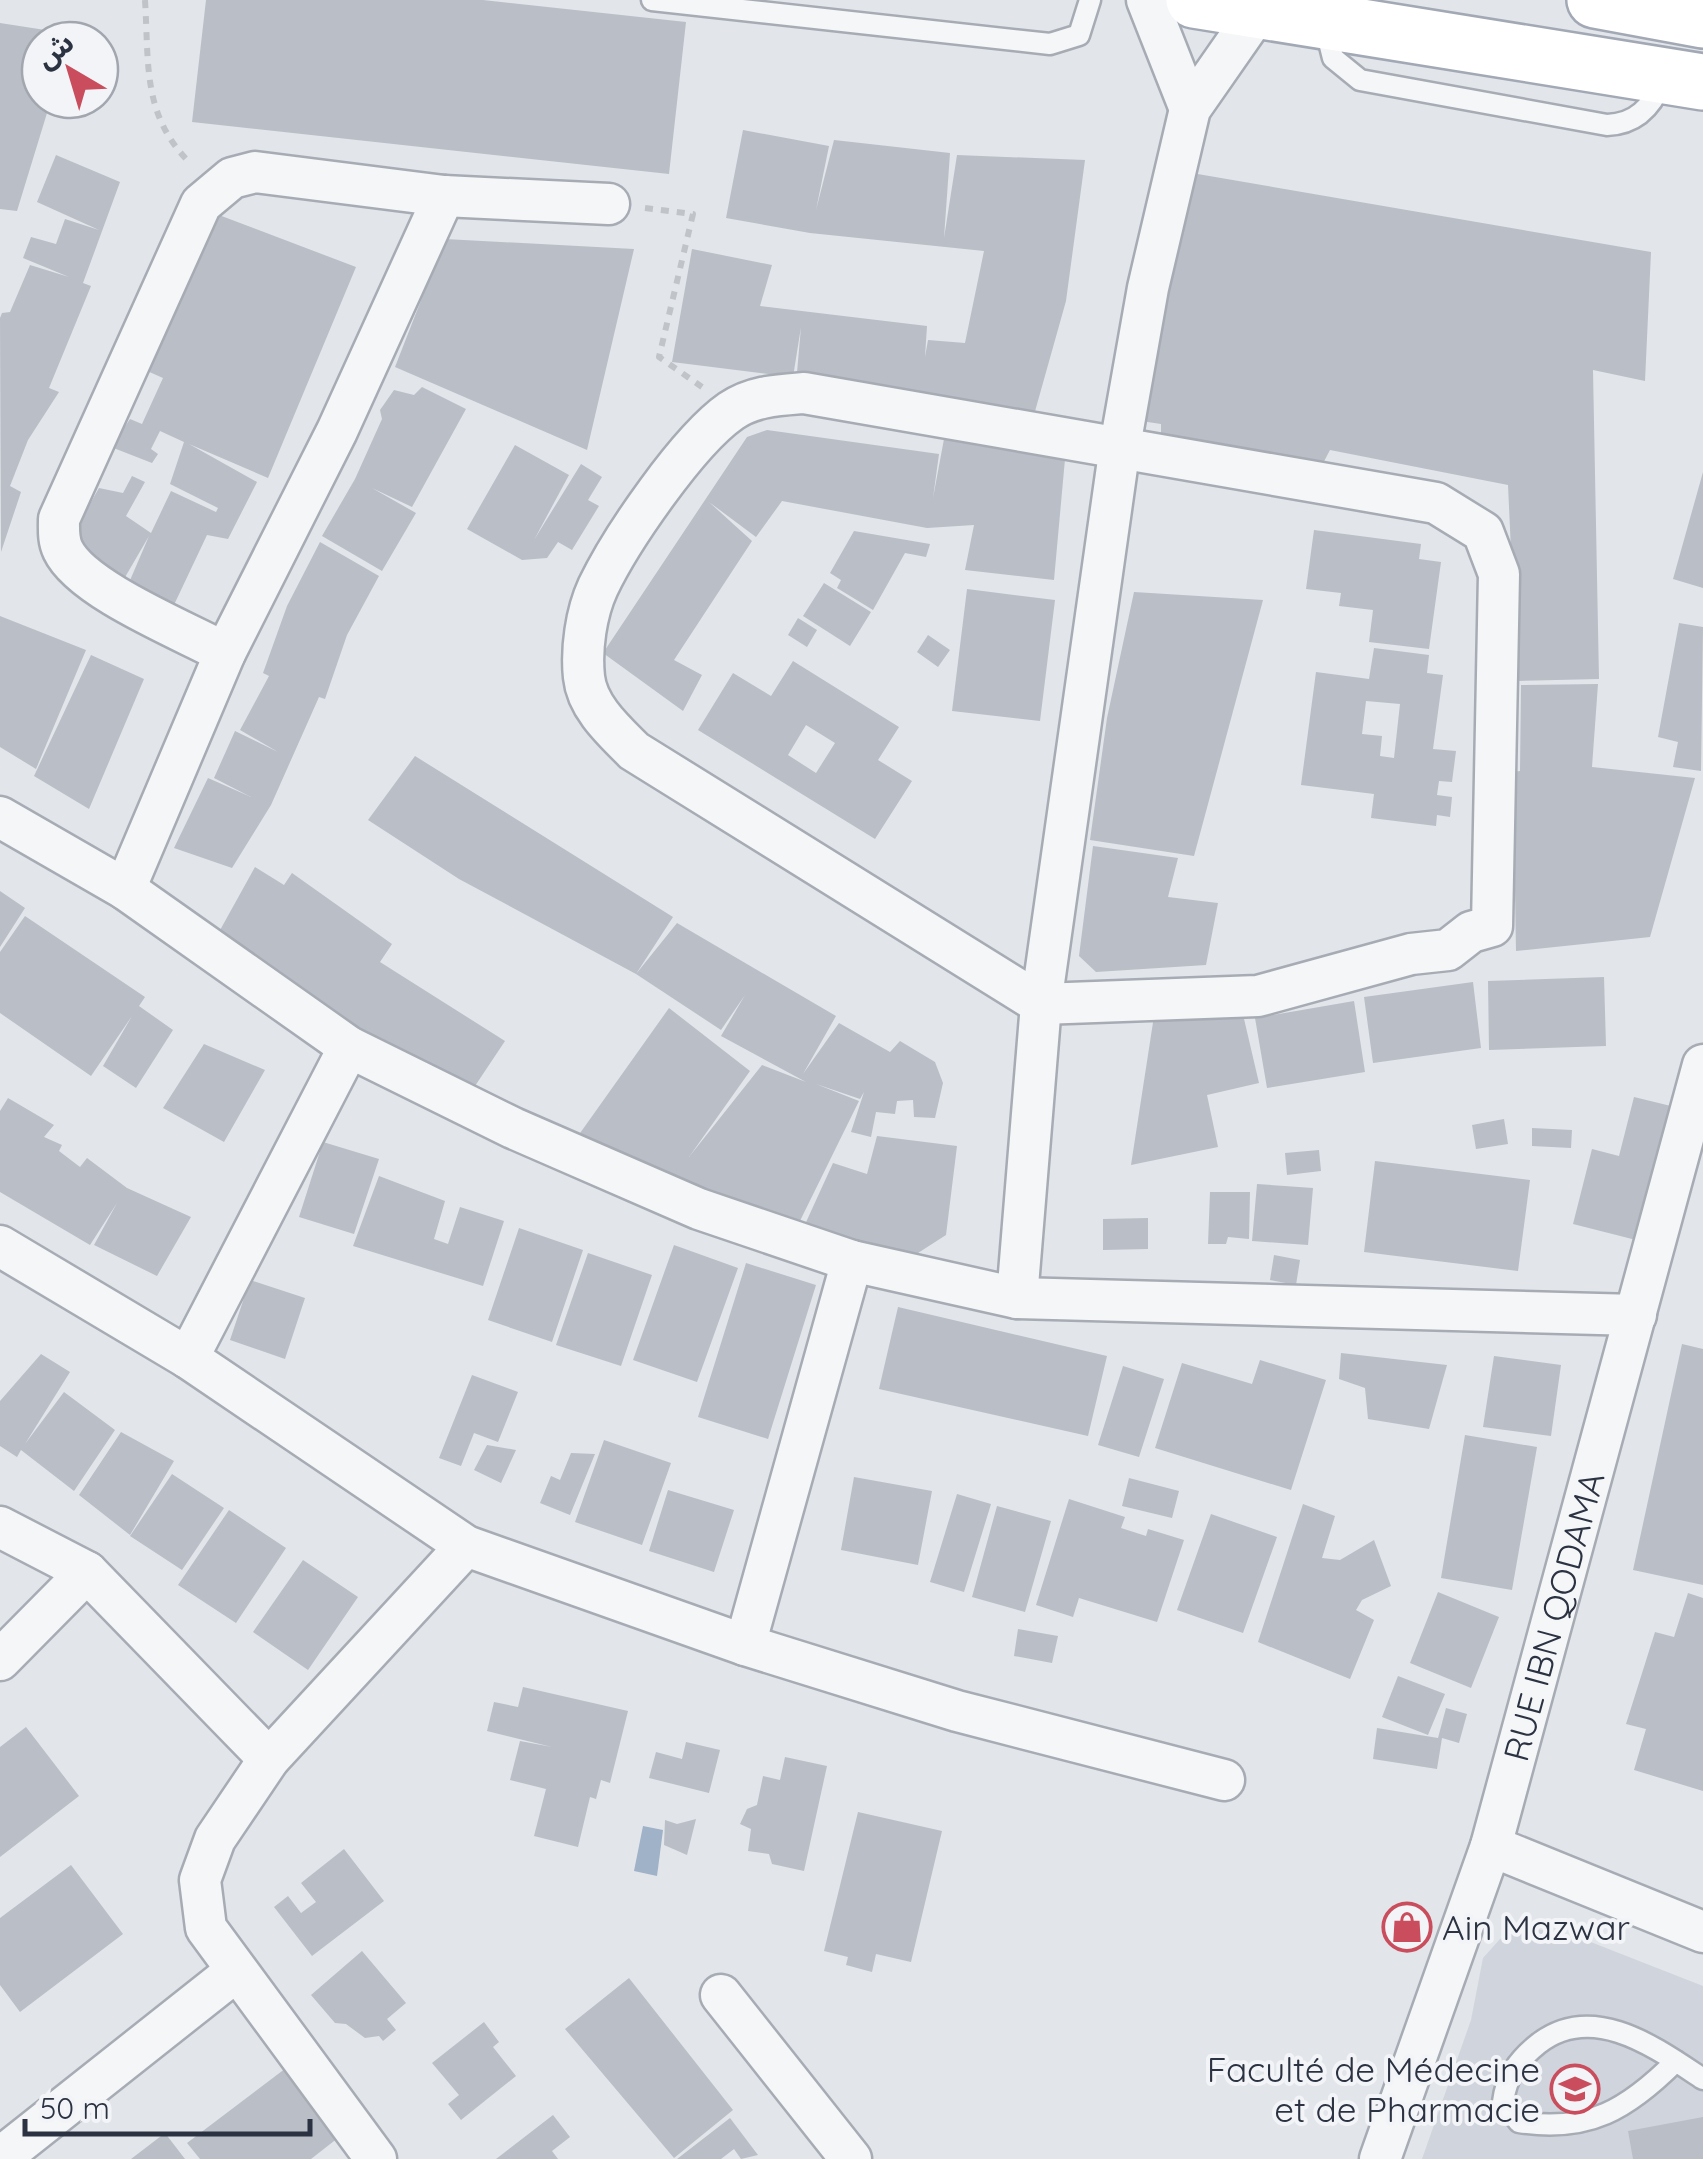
<svg xmlns="http://www.w3.org/2000/svg" width="1703" height="2159" font-family="Quicksand,'Noto Sans Arabic',sans-serif">
<style>
.built{fill:#d0d4dc}
.water{fill:#9fb2c8}
.building{fill:#babec7;fill-rule:evenodd}
.lines{fill:none;stroke-linecap:round;stroke-linejoin:round}
.service-casing{stroke:#a7acb4;stroke-width:25}
.minor-casing{stroke:#a7acb4;stroke-width:45}
.primary-casing{stroke:#a2a9b5;stroke-width:60}
.path{stroke:#c0c3c8;stroke-width:6;stroke-dasharray:8 8;stroke-linecap:butt}
.service{stroke:#f5f6f8;stroke-width:20}
.minor{stroke:#f5f6f8;stroke-width:40}
.primary{stroke:#fff;stroke-width:55}
.labels{text-anchor:middle;dominant-baseline:central;stroke-width:8;stroke-linejoin:round;paint-order:stroke}
.street-label{font-size:35px;fill:#2b3241;stroke:#f2f4f7}
.poi-label{font-size:35px;fill:#2b3241;stroke:#f2f4f7;text-anchor:start}
</style>
<rect width="100%" height="100%" fill="#e2e5ea"/>
<path class="built" d="M1527,1927l56,12 120,47v173h-281l49,-139 12,-62 17,-19z"/>
<path class="water" d="M643,1826l20,4 -6,46 -23,-5z"/>
<path class="building" d="M206,0h277l203,22 -17,152 -477,-52z
M0,23l71,11 -2,6h-29v60h11l-34,111 -17,-2z
M743,130l86,16 -13,64 18,-70 116,13 -6,85 13,-83 128,5 -19,141 -34,121 -236,-38 5,-57 -8,50 -121,-15 20,-113 80,16 -12,41 167,20 -2,31 3,-17 37,3 19,-92 -174,-18 -84,-15z
M56,155l64,27 -37,101 8,3 -42,102 10,4 -31,48 -18,46 11,6 -20,60 -1,-234 2,-5 8,-1 20,-47 39,12 -46,-19 8,-21 25,7 9,-25 34,11 -62,-28z
M1186,172l465,80 -6,129 -52,-11 6,309 -82,2 -9,-196 -178,-35 -10,19 -159,-25v-20l-20,-3z
M203,209l153,58 -88,211 -79,-34 68,38 -29,57 -21,-4 -34,72 -45,-22 21,-49 -25,43 -61,-28 36,-63 24,5 9,-17 13,6 -19,34 25,17 20,-42 45,21 2,-4 -48,-24 14,-42 -24,-11 -9,18 7,5 -6,9 -41,-16 19,-28 12,5 21,-46 -18,-8z
M445,239l189,10 -47,201 -192,-83z
M422,387l44,22 -54,98 -40,-19 44,25 -34,58 -60,-35 33,-57 27,-60 -2,-9 14,-20 20,5z
M767,430l172,24 -6,44 11,-59 122,9 -12,132 -89,-10 9,-45 -47,3 -145,-27 -26,36 -47,-35 43,39 -78,119 28,15 -19,36 -80,-58 144,-216z
M515,445l54,30 -35,65 47,-76 21,13 -14,23 11,6 -27,44 -14,-8 -11,16 -25,2 -55,-31z
M1703,472v116l-30,-9z
M1314,530l107,14 -2,15 22,3 -12,87 -60,-7 4,-32 -34,-4 2,-13 -35,-4z
M854,531l76,13 -4,13 -21,-4 -32,57 -36,-22 4,-8 -11,-7z
M320,542l59,34 -32,59 -22,64 -6,-2 -48,108 -39,63 -58,-20 34,-70 43,19 -37,-19 21,-47 43,21 -38,-22 29,-54 -6,-3 24,-67z
M824,583l47,29 -21,34 -47,-30z
M967,589l88,11 -15,121 -88,-10z
M1134,592l129,8 -69,256 -104,-16 17,-122z
M0,616l86,34 -50,119 -36,-22z
M798,618l19,12 -10,17 -19,-12z
M1679,623l24,4 -2,144 -28,-4 5,-25 -20,-5z
M928,635l22,15 -12,17 -21,-15z
M1374,648l55,7 -2,18 16,2 -10,74 23,2 -4,31 -13,-1 -2,14 15,2 -2,20 -13,-2 -1,11 -65,-8 3,-24 -73,-9 15,-113 53,7zM1366,701l34,3 -6,54 -14,-2 2,-20 -20,-2z
M91,655l53,24 -55,130 -55,-33z
M793,661l106,66 -21,33 34,21 -37,58 -177,-109 35,-57 38,23zM806,725l29,18 -19,30 -28,-18z
M1598,684l-6,83 103,11 -45,159 -134,14 -3,-179 7,-1 1,-86z
M415,756l258,161 -37,57 -177,-95 -91,-59z
M1093,846l85,12 -10,39 50,6 -12,62 -110,7 -17,-16z
M255,867l29,18 8,-12 100,71 -12,18 125,79 -36,54 -92,-50 -163,-104z
M0,891l25,17 -25,39z
M25,916l120,81 -6,9 34,24 -37,58 -33,-22 29,-50 -41,60 -91,-63v-61z
M677,923l159,93 -33,58 36,-51 51,29 10,-11 35,21 8,21 -8,35 -21,-1 -1,-17 -16,1 -2,13 -19,-2 -5,25 -20,-5 13,-40 -4,7 -44,-15 43,17 -63,128 -218,-93 91,-128 81,63 -61,86 73,-92 44,17 -85,-46 24,-41 -24,35 -85,-56z
M1604,977l2,69 -117,4 -1,-69z
M1473,982l8,66 -108,15 -9,-66z
M1354,1001l11,71 -98,16 -12,-70z
M1241,1006l18,77 -52,12 11,52 -87,18 23,-149z
M204,1044l61,26 -41,72 -61,-34z
M1634,1097l41,10 -35,134 -67,-17 19,-75 27,7z
M8,1098l46,27 -10,12 18,8 -3,6 21,16 7,-9 40,30 64,29 -34,59 -63,-31 23,-42 -27,42 -90,-53v-81z
M1504,1119l4,25 -32,5 -4,-24z
M1532,1128l40,2 -1,18 -39,-2z
M877,1136l80,10 -11,89 -42,27 -102,-31 31,-68 34,11z
M323,1142l56,17 -25,75 -55,-17z
M1319,1150l2,21 -34,4 -2,-22z
M1375,1161l155,19 -12,91 -154,-19z
M379,1176l66,25 -11,38 14,5 12,-37 44,14 -21,65 -130,-40z
M1257,1184l56,4 -5,57 -56,-4z
M1210,1192h40l-1,47 -21,-2 -2,7h-18z
M1148,1218v31l-45,1v-31z
M519,1228l64,22 -31,92 -64,-22z
M674,1245l64,23 -41,114 -64,-22z
M588,1253l64,22 -31,91 -65,-21z
M1274,1255l26,5 -4,25 -26,-5z
M746,1263l70,22 -48,154 -70,-22z
M250,1280l55,18 -20,61 -55,-19z
M898,1307l209,49 -19,80 -209,-47z
M1682,1344l21,5v236l-70,-15z
M1341,1353l106,12 -18,64 -61,-10 -3,-31 -26,-9z
M41,1354l29,18 -45,72 39,-52 51,38 -41,61 -53,-41 -4,7 -17,-11v-45z
M1494,1356l67,9 -10,71 -68,-9z
M1260,1360l66,20 -35,110 -136,-42 27,-85 70,21z
M1123,1366l41,13 -25,78 -41,-12z
M472,1375l46,17 -20,50 -24,-9 -13,33 -22,-8z
M121,1432l53,29 -44,74 -51,-40z
M1465,1435l72,12 -25,143 -71,-12z
M604,1440l67,23 -29,82 -67,-23z
M487,1445l29,5 -15,33 -27,-13z
M571,1453l24,1 -25,61 -30,-12 11,-27 9,4z
M172,1474l52,34 -42,62 -52,-34z
M854,1477l78,14 -14,74 -77,-15z
M1129,1478l50,13 -7,27 -50,-12z
M668,1490l66,20 -20,62 -65,-21z
M957,1494l34,10 -27,88 -34,-10z
M1069,1499l56,18 -4,11 25,8 2,-7 36,11 -27,82 -78,-24 -6,19 -37,-12z
M1303,1504l32,12 -13,42 18,2 34,-20 17,46 -29,14 -6,10 18,10 -24,59 -92,-37z
M997,1506l54,15 -26,91 -53,-15z
M229,1510l57,38 -50,75 -58,-38z
M1211,1514l66,23 -34,96 -66,-23z
M303,1560l55,37 -50,73 -55,-38z
M1438,1592l61,25 -28,71 -61,-25z
M1688,1593l15,5v193l-69,-21 12,-41 -20,-5 29,-92 19,5z
M1018,1629l40,7 -6,27 -38,-7z
M1398,1676l47,18 -17,41 -46,-18z
M523,1687l105,24 -18,72 -9,-3 -5,19 -6,-2 -12,50 -44,-11 12,-47 -36,-9 10,-39 32,6 -65,-16 7,-29 24,5z
M1446,1708l21,6 -8,29 -17,-5 -5,31 -64,-10 4,-31 61,10z
M26,1727l53,69 -79,61v-110z
M686,1742l34,8 -11,43 -60,-15 7,-26 26,7z
M785,1757l42,9 -23,105 -32,-7 -3,-10 -21,-3 3,-22 -11,-5 7,-15 10,-4 6,-29 17,4z
M858,1812l84,19 -31,131 -35,-8 -4,18 -26,-7 2,-8 -24,-6z
M696,1819l-9,36 -23,-10 1,-25 12,4z
M344,1849l40,52 -72,55 -38,-49 14,-11 13,17 15,-11 -15,-19z
M71,1865l52,69 -103,78 -20,-27v-67z
M362,1951l44,52 -19,16 9,11 -13,11 -4,-5 -14,2 -19,-14 -11,-1 -24,-28z
M629,1978l104,132 -59,48 -109,-129z
M484,2022l15,20 -6,5 23,29 -55,44 -13,-16 11,-9 -27,-32z
M290,2065l53,69 -32,25h-111l-13,-16z
M553,2115l17,22 -18,14 6,8h-62z
M1703,2117v42h-70l-5,-28z
M730,2118l28,37 -17,4 -7,-10 -13,10h-44z
M165,2133l20,26h-54z"/>
<g class="lines">
<g class="service-casing">
<path id="service" d="M652,0l398,44 29,-9 11,-35
M1325,26l8,32 27,22 247,45c29,-1 45,-18 55,-44
M1676,2061c-48,48 -87,72 -157,61l-16,-20c3,-25 15,-42 35,-58 55,-43 118,4 165,35"/>
</g>
<g class="minor-casing">
<g id="minor">
<path d="M1147,0l43,109"/>
<path d="M804,393l632,110 47,29 16,42 -7,352 -21,6 -23,18 -37,4 -153,42 -217,8 -407,-253c-20,-20 -47,-44 -50,-74 -3,-28 2,-64 14,-90 23,-48 90,-146 133,-176 22,-15 47,-16 73,-18z"/>
<path d="M225,653c-40,-22 -143,-63 -162,-103 -5,-10 -4,-20 -4,-31l142,-315 31,-26 23,-6 189,24 165,8"/>
<path d="M0,817l125,72 224,158 164,81 186,81 153,52 165,37 619,17"/>
<path d="M125,889l100,-236 112,-222 107,-235"/>
<path d="M0,1246l188,112 278,188 279,99 212,66 267,69"/>
<path d="M1017,1298l24,-294 79,-558 28,-158 42,-179 69,-99"/>
<path d="M188,1358l161,-311"/>
<path d="M0,1527l87,45 182,187"/>
<path d="M745,1645l107,-384"/>
<path d="M0,1660l87,-88"/>
<path d="M1491,1846l212,86"/>
<path d="M721,1995l130,164"/>
<path d="M0,2158l235,-186"/>
<path d="M376,2159l-170,-231 -6,-48 15,-41 54,-80 197,-213"/>
<path id="s1" d="M1380,2159l111,-313 212,-781"/>
</g>
</g>
<g class="primary-casing">
<path id="primary" d="M1194,0l509,82
M1595,0l108,20"/>
</g>
<path class="path" d="M145,0c4,64 -3,115 45,163
M645,208l48,6 -34,143 43,30"/>
<use href="#service" class="service"/>
<use href="#minor" class="minor"/>
<use href="#primary" class="primary"/>
</g>
<defs>
<g id="shop-ring" transform="scale(2.5)"><circle r="9.5" fill="#f2f4f7" stroke="#c94d5c" stroke-width="1.5"/><path d="M-5-2.5h2.3a2.7 3.5 0 0 1 5.4 0H5L5.5 6h-11ZM-1.5-2.5h3a1.5 2.3 0 0 0-3 0Z" fill="#c94d5c"/></g>
<g id="university-ring" transform="scale(2.5)"><circle r="9.5" fill="#f2f4f7" stroke="#c94d5c" stroke-width="1.5"/><path d="M0-5L7-2L0 1L-7-2ZM-4 1L0 2.5L4 1V4Q0 6-4 4Z" fill="#c94d5c"/></g>
</defs>
<g fill-rule="evenodd">
<use href="#shop-ring" x="1407" y="1927"/>
<use href="#university-ring" x="1575" y="2089"/>
</g>
<g class="labels">
<g class="street-label">
<text stroke="none"><textPath href="#s1" startOffset="570">RUE IBN QODAMA</textPath></text>
</g>
<g class="poi-label">
<text x="1442" y="1927">Ain Mazwar</text>
<text x="1540" y="2069" text-anchor="end">Faculté de Médecine<tspan x="1540" dy="40">et de Pharmacie</tspan></text>
</g>
</g>
<g transform="translate(70 70) rotate(322)"><circle r="48" fill="#f2f4f7" stroke="#a2a6ae" stroke-width="2.5"/>
<path d="M0-8L18 38L0 25L-18 38Z" fill="#c94d5c"/>
<text y="-15" font-size="28" font-weight="bold" text-anchor="middle" fill="#2b3241">ش</text>
</g>
<path d="M25 2119v15h285v-15" fill="none" stroke="#2b3241" stroke-width="5"/>
<text x="40" y="2119" font-size="30" fill="#2b3241" stroke="#f2f4f7" stroke-width="8" paint-order="stroke">50 m</text>
</svg>
